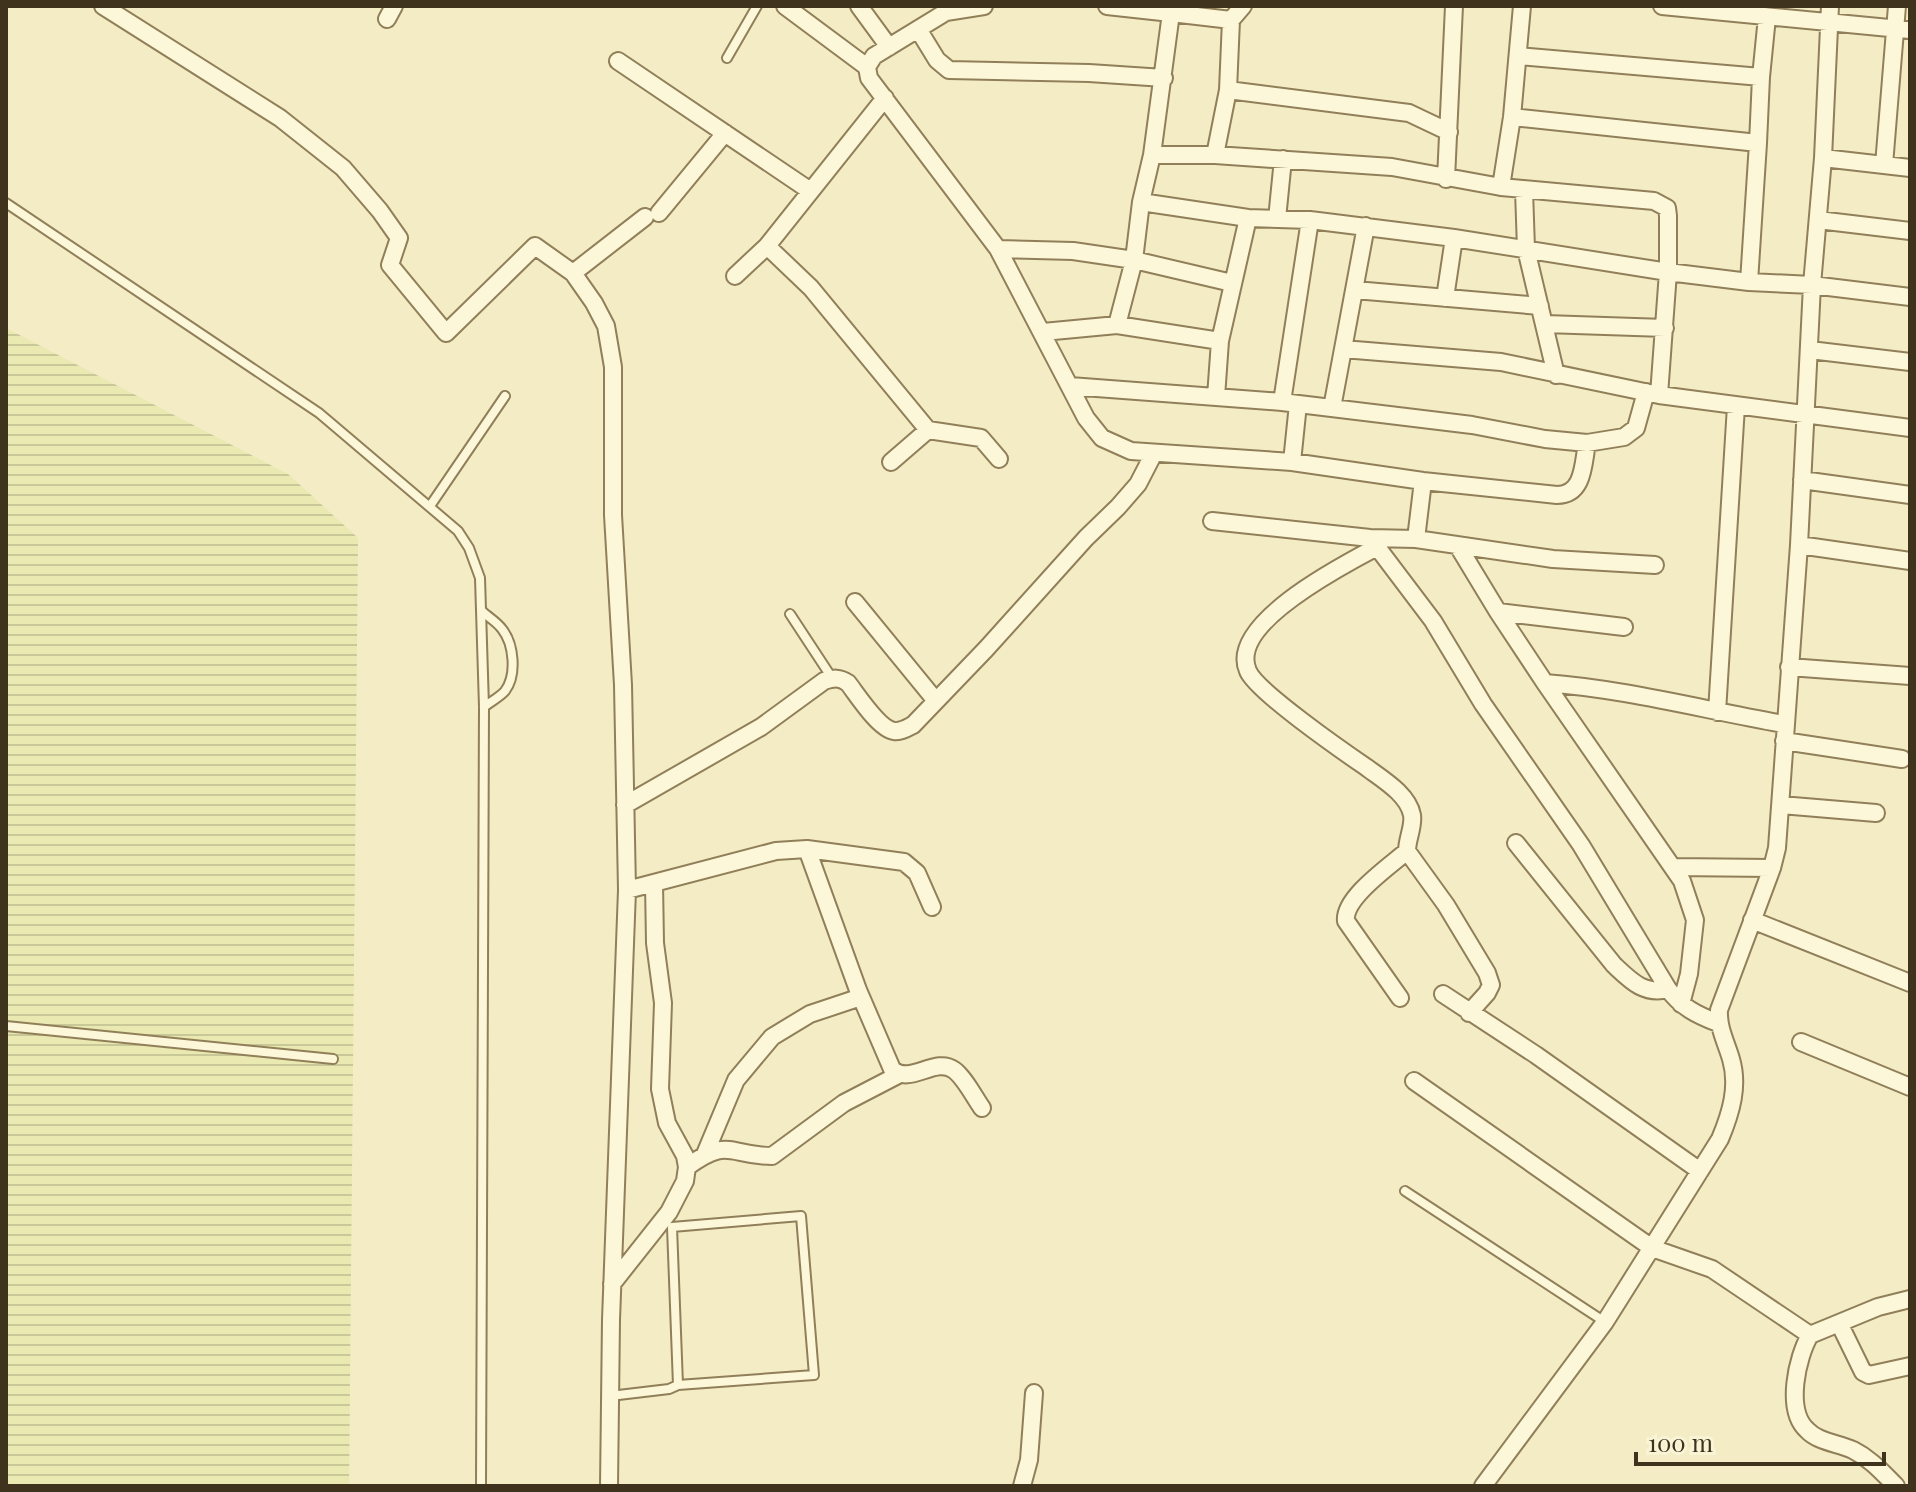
<svg xmlns="http://www.w3.org/2000/svg" width="1916" height="1492" font-family="'Playfair Display',serif">
<style>
.farmland{fill:url(#farmland-rules)}
.lines{fill:none;stroke-linecap:round;stroke-linejoin:round}
.lane-casing{stroke:#907f58;stroke-width:12}
.street-casing{stroke:#907f58;stroke-width:20}
.lane{stroke:#fcf7d9;stroke-width:8}
.street{stroke:#fcf7d9;stroke-width:16}
</style>
<defs>
<pattern id="farmland-rules" width="6" height="5" patternUnits="userSpaceOnUse" patternTransform="scale(2)"><rect width="6" height="5" fill="#e9e9b1"/><path d="M0 2.5h6" fill="none" stroke="#c9c898"/></pattern>
</defs>
<rect width="100%" height="100%" fill="#f3ecc5"/>
<path class="farmland" d="M6,328l282,146 70,64 -9,948h-343z"/>
<g class="lines">
<g class="lane-casing">
<path id="lane" d="M727,58l30,-52
M6,203l313,210 139,118 11,17 11,30 4,129 -3,779
M430,506l75,-110
M482,611c6,6 15,11 20,18 12,15 15,46 3,62 -5,6 -15,11 -21,16
M790,614l42,64
M6,1026l327,33
M1405,1191l200,131
M610,1396l59,-7 9,-4 -6,-158 129,-11 13,159 -136,10"/>
</g>
<g class="street-casing">
<path id="street" d="M103,6l177,112 63,50 37,43 19,27 -9,27 56,68 89,-87 38,27 21,30 12,23 7,41v148l10,170 4,205 -16,430 -2,166
M785,6l82,61
M859,6l30,41
M984,6l-38,6 -72,44 -7,11 2,11 129,171 88,169 16,20 29,13 161,11 131,19 134,14c27,0 26,-31 30,-52
M1107,6l64,7 -19,142
M1662,6l248,24
M1171,13l60,7
M387,19l7,-13
M918,29l19,31 12,10 140,3 75,5
M1518,56l243,21 6,-60
M618,61l191,129
M1228,90l181,23 40,19
M1512,117l246,26 3,-66
M1215,155l13,-65 3,-70 12,-14
M1823,158l7,-152
M1884,165l13,-159
M1446,179l8,-173
M1501,187l11,-70 10,-111
M1524,190l2,59 30,126
M1141,202l107,16 62,2 144,18 214,34 81,10 63,3 11,-127 87,10
M659,213l66,-80
M1277,219l6,-60
M1818,220l92,11
M767,246l44,42 117,142 53,8 18,21
M998,249l75,2 61,9 98,23
M573,273l72,-56
M735,276l32,-30 118,-148
M1749,282l9,-139
M1355,290l185,16
M1445,298l9,-60
M1545,324l120,4
M1117,325l17,-65 7,-58 11,-47h63l177,12 109,20 153,14 13,7 1,8v56l-9,123
M1043,332l74,-7 103,16
M1343,349l158,13 158,33 251,33
M1810,350l100,12
M1070,386l212,16 190,23 73,14 42,4 37,-6 12,-9 10,-36
M1216,397l4,-56 28,-123
M1282,402l28,-182
M1332,408l34,-182
M891,462l37,-32
M1292,462l6,-58
M1802,480l108,15
M1212,521l158,17 46,1 137,20 102,6
M1371,539l62,82 50,83 98,141 87,144c13,18 29,26 50,34
M1416,539l7,-58
M1799,545l111,16
M1458,546l40,66 47,71 137,198 13,39 -6,54 -8,30
M1377,547c-32,17 -150,77 -129,124 8,20 96,81 118,96 16,12 42,27 46,48 2,11 -5,24 -5,36l39,54 41,68 4,12 -4,8 -18,20
M855,602l81,99
M1498,612l126,15
M1789,667l121,9
M1545,683c81,6 159,27 239,41
M1717,712l19,-306
M1784,741l118,18
M625,805l136,-78 63,-46c10,-3 15,-4 24,2 10,13 31,46 46,48 7,1 13,-3 19,-6l73,-76 100,-111 32,-31 20,-23 16,-31
M1781,805l95,8
M1516,843l98,122c17,16 30,30 54,24
M807,849l51,141 34,79c18,17 43,-13 62,1 11,8 20,27 28,38
M1673,867l99,1
M627,890l149,-39 31,-2 97,13 13,11 15,34
M1752,920l158,63
M1443,994l93,61 164,116
M1400,998l-54,-77c-3,-23 44,-55 61,-70
M1801,1042l109,45
M1414,1081l238,167 60,21 98,66
M705,1154l31,-74 36,-43 38,-23 51,-17
M687,1167c42,-31 42,-11 85,-11l72,-53 54,-28
M612,1284l57,-72 16,-31 2,-14 -2,-11 -18,-33 -7,-34 3,-86 -8,-60 -1,-60
M1839,1323l24,49 6,3 41,-9
M1022,1486l7,-26 5,-67
M1483,1486l122,-164 115,-183c11,-26 19,-53 11,-80 -5,-17 -13,-31 -12,-49l53,-142 5,-20 22,-303 13,-260 98,12
M1896,1486c-14,-14 -25,-27 -43,-36 -15,-7 -35,-8 -46,-20 -22,-20 -10,-73 3,-95l68,-28 32,-8"/>
</g>
<use href="#lane" class="lane"/>
<use href="#street" class="street"/>
</g>
<rect width="1916" height="1492" fill="none" stroke="#3f331e" stroke-width="16"/>
<path d="M1636 1452v12h248v-12" fill="none" stroke="#3f331e" stroke-width="4"/>
<text x="1648" y="1452" font-size="24" fill="#3f331e" stroke="#f9f4d5" stroke-width="6" paint-order="stroke">100 m</text>
</svg>
